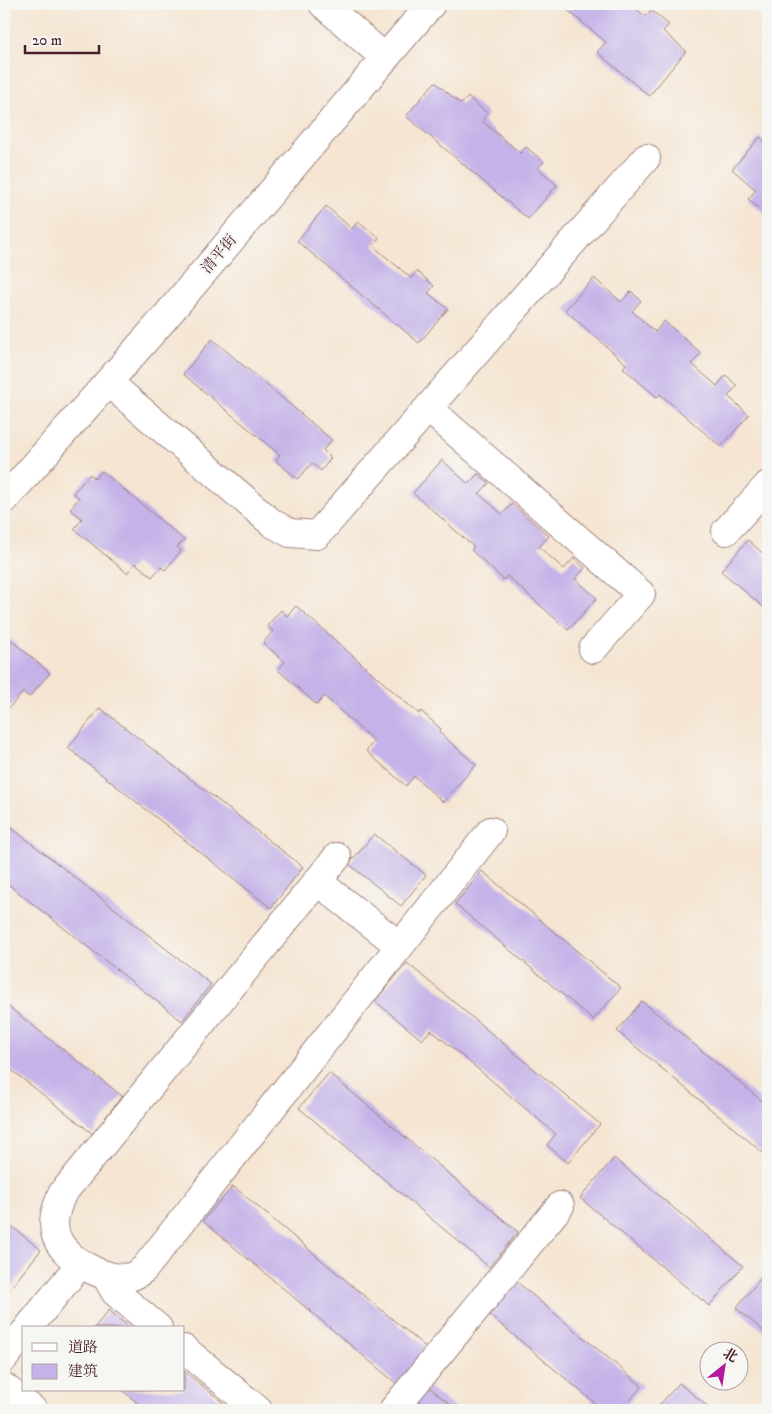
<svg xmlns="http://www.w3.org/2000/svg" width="772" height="1414" font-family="'IM FELL DW Pica','Noto Serif SC',serif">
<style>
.building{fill:#c4b2e8}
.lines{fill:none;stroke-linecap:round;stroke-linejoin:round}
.minor-casing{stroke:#a0827e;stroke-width:30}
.major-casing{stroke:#a0827e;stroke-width:30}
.minor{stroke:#fff;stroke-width:28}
.major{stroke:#fff;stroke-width:28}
.labels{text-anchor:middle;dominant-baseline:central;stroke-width:4;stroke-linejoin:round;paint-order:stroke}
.street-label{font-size:15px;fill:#4a1f2b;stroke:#f6f6f2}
</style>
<rect width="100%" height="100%" fill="#f6f6f2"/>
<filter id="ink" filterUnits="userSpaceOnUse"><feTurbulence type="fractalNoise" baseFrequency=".02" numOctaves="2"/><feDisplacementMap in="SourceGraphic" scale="10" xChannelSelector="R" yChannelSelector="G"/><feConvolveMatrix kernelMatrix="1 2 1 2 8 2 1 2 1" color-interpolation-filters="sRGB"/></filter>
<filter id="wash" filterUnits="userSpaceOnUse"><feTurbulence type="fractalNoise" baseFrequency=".0096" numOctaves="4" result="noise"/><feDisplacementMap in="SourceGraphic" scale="20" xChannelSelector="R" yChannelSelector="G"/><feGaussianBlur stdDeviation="1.12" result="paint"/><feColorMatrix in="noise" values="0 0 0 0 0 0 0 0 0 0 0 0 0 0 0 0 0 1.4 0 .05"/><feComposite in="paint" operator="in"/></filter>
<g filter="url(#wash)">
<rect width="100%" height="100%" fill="#f5e5d2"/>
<g id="blocks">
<path class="building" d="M560,4h70l15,12 6,-6 18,15 -6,6 23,20 -37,45 -52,-44 9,-10z
M435,82l26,22 7,-7 20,17 -6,7 38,32 6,-6 18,15 -6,6 19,17 -29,34 -122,-103z
M760,137l8,8v71l-20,-17 8,-9 -24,-21z
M326,206l26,23 6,-8 21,17 -6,8 38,32 6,-7 17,15 -6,7 20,16 -29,34 -122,-102z
M594,278l27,24 10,-11 10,10 -9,10 23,21 9,-11 37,32 -9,11 25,22 9,-11 11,11 -9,10 21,19 -28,32 -61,-53 -3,3 -34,-29 3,-4 -61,-54z
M212,339l120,101 -9,10 8,8 -10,13 -9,-8 -14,16 -22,-18 4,-6 -97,-81z
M442,460l26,24 10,-10 11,9 -10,11 23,20 10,-10 37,32 -10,11 25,22 10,-11 11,10 -10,11 22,19 -29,32 -61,-54 -3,4 -33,-30 3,-3 -61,-54z
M102,471l82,69 -7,7 4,4 -16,19 -4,-3 -9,10 -17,-14 -8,10 -53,-44 8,-10 -12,-10 9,-11 -6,-5 17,-19 5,5z
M748,540l20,18v53l-47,-40z
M296,606l123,108 2,-3 20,18 -2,3 37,33 -33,37 -29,-26 -8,10 -40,-35 8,-10 -50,-45 -7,9 -39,-35 7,-8 -22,-19 10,-12 -6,-5 14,-16 6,6z
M4,634l46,39 -21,24 -6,-5 -15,17 -4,-4z
M100,708l203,159 -32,41 -203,-160z
M8,825l203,159 -29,37 -178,-140v-51z
M374,834l52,41 -25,31 -52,-42z
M482,871l139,117 -28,32 -138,-116z
M407,963l193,161 -32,39 -21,-18 9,-11 -125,-104 -9,10 -47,-39z
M642,1001l126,105v51l-151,-126z
M4,1003l118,93 -29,38 -89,-70z
M329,1073l189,159 -29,35 -190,-159z
M614,1158l129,108 -34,40 -129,-108z
M233,1186l195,163 -30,36 -195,-164z
M4,1220l37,30 -37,46z
M766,1272l2,2v61l-32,-27z
M512,1278l130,108 -20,24h-19l-118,-99z
M109,1310l21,18h-36z
M184,1371l48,39h-86l-24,-20h62z
M679,1383l33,27h-57z
M429,1387l28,23h-48z"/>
</g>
</g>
<g filter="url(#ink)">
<use href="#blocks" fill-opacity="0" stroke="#a0827e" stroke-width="1"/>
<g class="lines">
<g class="minor-casing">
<path id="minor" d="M323,4l62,54
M108,382l164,141 18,10 27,2 329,-377
M428,408l213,186 -48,55
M4,500l158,-179 269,-317
M726,531l42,-46
M337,857l-275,337c-5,13 -10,24 -7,38 5,26 50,50 75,45 5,-1 10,-5 14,-8l347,-438
M317,881l83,65
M106,1276l9,16 43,36
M28,1328l53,-65
M184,1349l74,61
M4,1358l20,-25
M393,1410l167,-204"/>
</g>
<g class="major-casing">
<path id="major" d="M4,1387l29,23"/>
</g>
<use href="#minor" class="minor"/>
<use href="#major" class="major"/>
</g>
</g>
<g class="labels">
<g class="street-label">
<text transform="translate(219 254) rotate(-50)">清平街</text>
</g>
</g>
<rect width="772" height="1414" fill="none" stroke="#f6f6f2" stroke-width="20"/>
<rect x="22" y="1326" width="162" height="65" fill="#f6f6f2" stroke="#b1a0a2"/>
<rect x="32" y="1343" width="25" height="8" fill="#ffffff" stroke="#b1a0a2"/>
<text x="68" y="1352" font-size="15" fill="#4a1f2b">道路</text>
<rect x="32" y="1364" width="25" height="15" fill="#c4b2e8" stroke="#b1a0a2"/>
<text x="68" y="1376" font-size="15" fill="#4a1f2b">建筑</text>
<g transform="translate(724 1366) rotate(30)"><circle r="24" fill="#f6f6f2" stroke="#b1a0a2"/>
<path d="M0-4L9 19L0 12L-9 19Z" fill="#b5179e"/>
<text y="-8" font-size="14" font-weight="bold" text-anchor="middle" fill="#4a1f2b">北</text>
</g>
<path d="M25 45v8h74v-8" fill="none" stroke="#4a1f2b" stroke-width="2.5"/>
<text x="32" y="45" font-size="15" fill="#4a1f2b" stroke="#f6f6f2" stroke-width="4" paint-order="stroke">20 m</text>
</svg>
